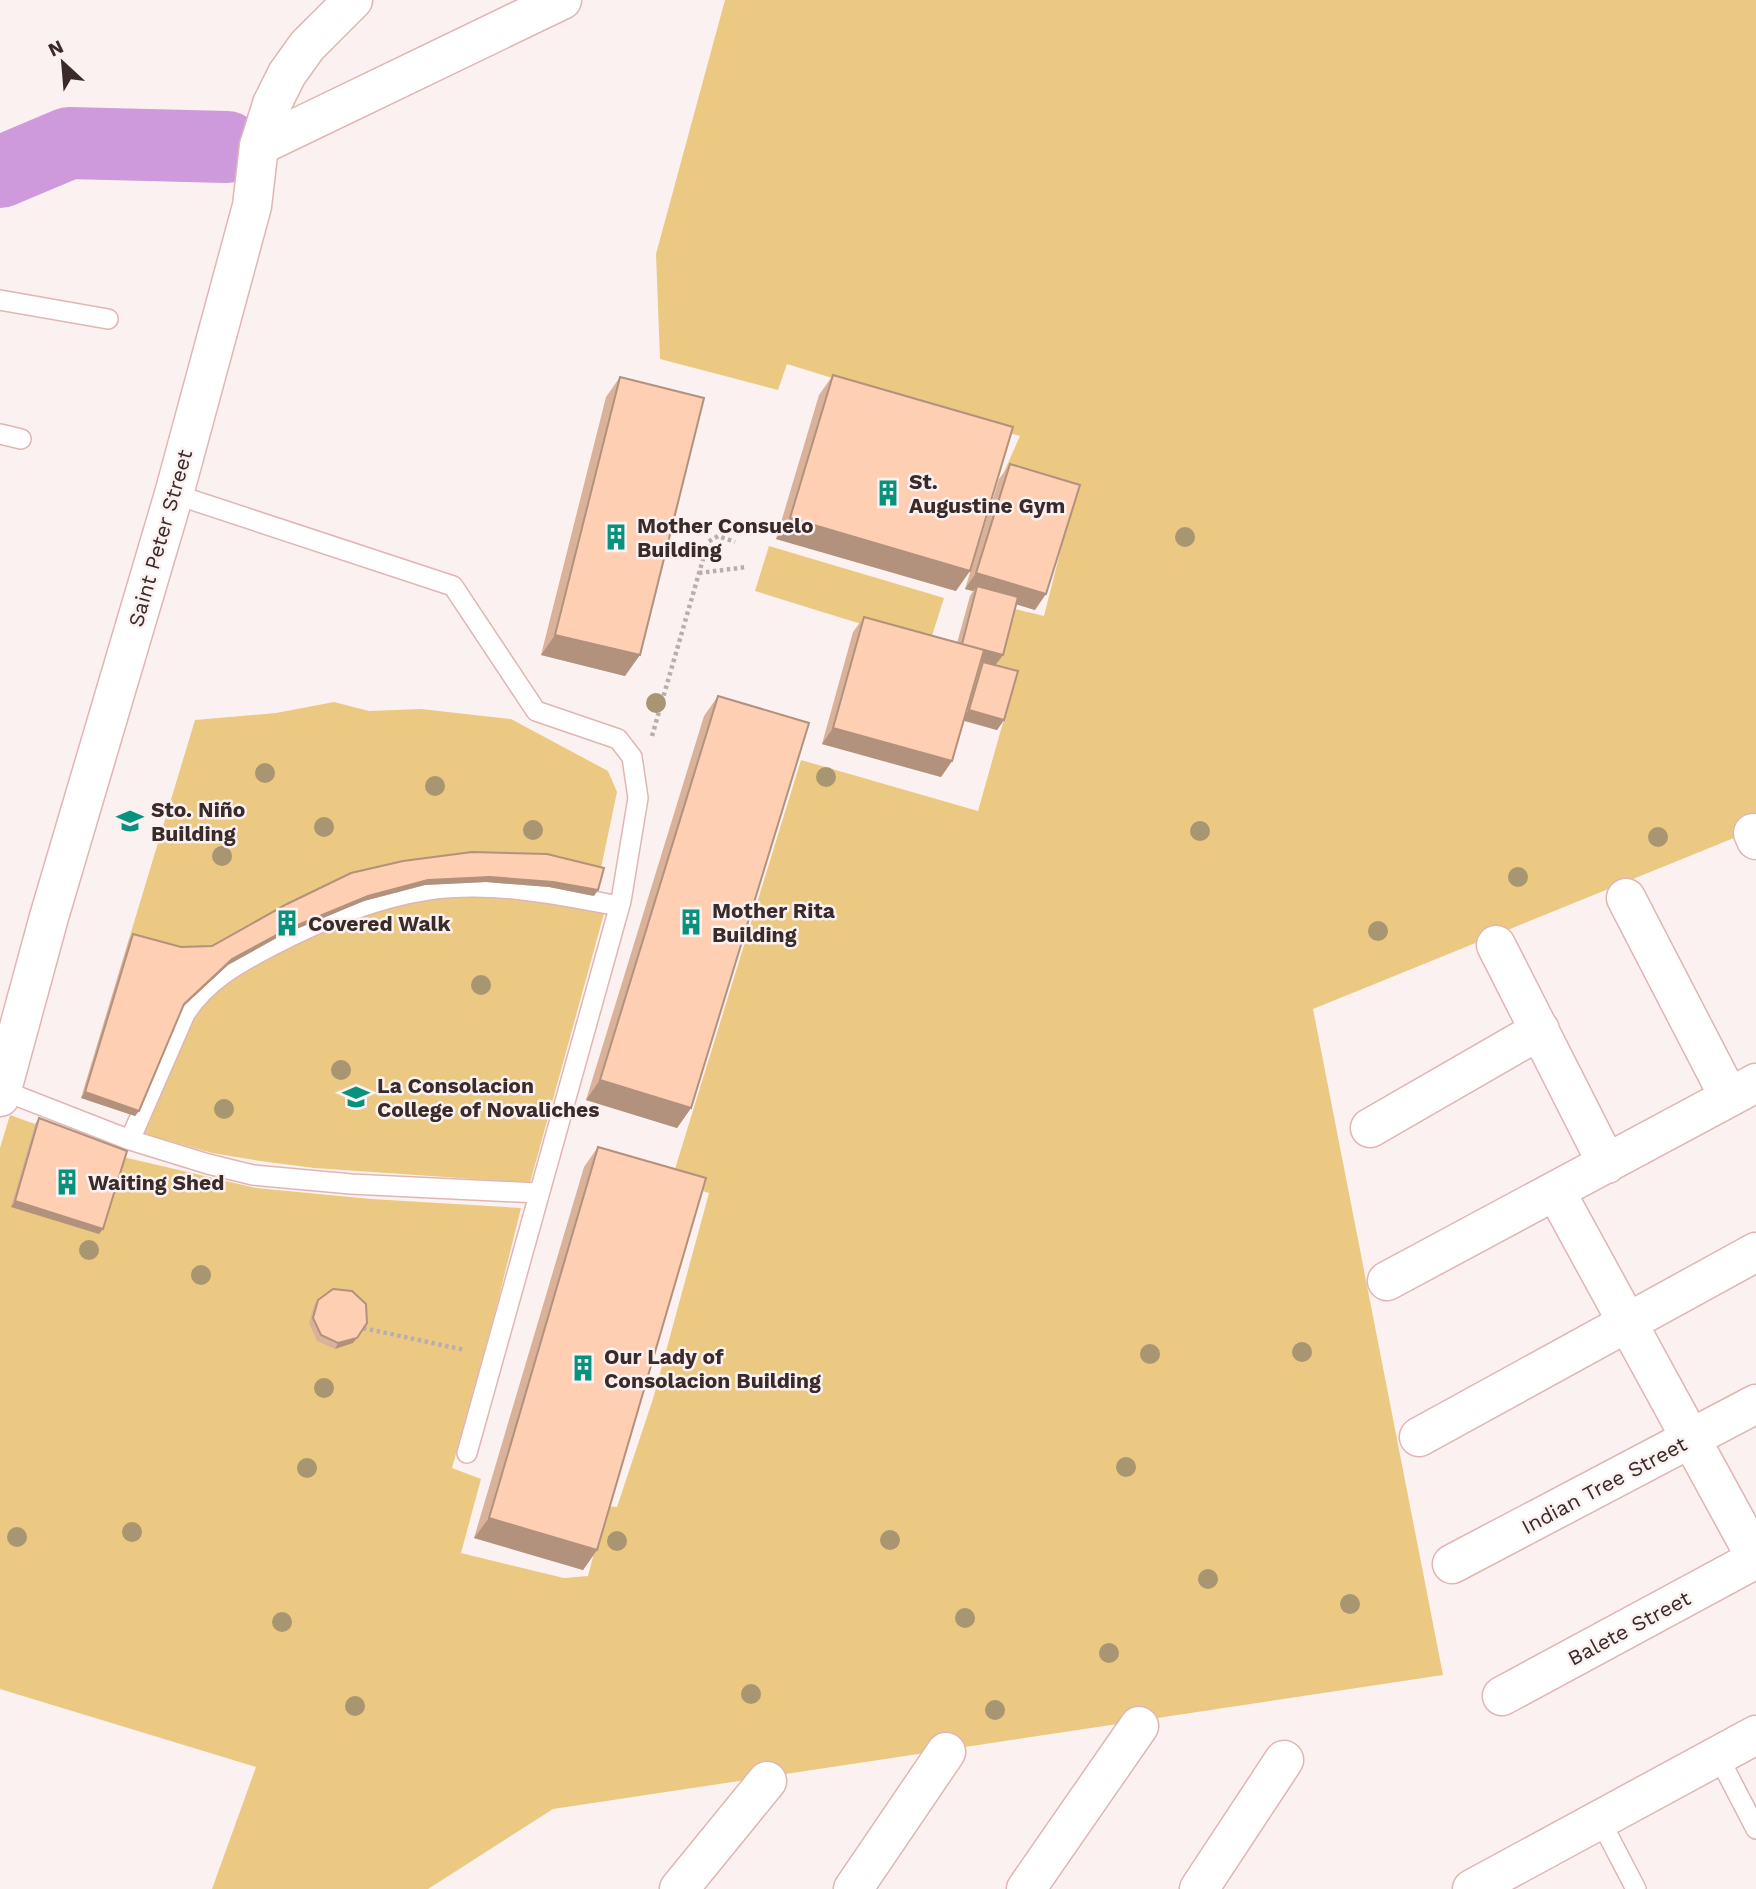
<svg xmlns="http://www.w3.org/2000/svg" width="1756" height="1889" font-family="'Work Sans',sans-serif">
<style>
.green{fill:#ecc982}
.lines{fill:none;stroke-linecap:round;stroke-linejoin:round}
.river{stroke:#ce9adb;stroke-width:72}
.service-casing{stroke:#e0b6b4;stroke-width:22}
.minor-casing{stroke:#e0b6b4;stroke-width:41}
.tertiary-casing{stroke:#e0b6b4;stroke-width:41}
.path{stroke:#b9aead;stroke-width:4.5;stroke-dasharray:3.5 3.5;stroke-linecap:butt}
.service{stroke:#fff;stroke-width:19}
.minor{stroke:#fff;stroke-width:38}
.tertiary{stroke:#fff;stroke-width:38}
.tree{fill:#a89572}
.wall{fill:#dab29a}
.shaded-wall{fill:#b2917d}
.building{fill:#fecfb3;stroke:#b2917d;stroke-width:2}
.labels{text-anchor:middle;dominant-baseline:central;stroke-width:5;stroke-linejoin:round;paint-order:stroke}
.poi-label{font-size:21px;font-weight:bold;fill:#3a2a29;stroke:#faf1f0;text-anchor:start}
.street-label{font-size:21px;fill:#3a2a29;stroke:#faf1f0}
</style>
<rect width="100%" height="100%" fill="#faf1f0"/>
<path class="green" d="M725,0h1031v829l-443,180 130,666 -890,134 -125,80h-216l44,-122 -256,-78v-541l10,-33 25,9 -23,83 111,-50 133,31 115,11 150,9 -24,97 -45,163 29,11 -20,74 103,25 24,-2 18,-70 11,1 36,-108 56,-206 -38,-11 130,-422 177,51 37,-131 -21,-6 21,-65 29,7 30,-119 -70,-25 16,-36 -233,-72 -9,26 -118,-31 -4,-105z
M769,546l175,52 -15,47 -174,-54z
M334,702l35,9 52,-2 90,10 97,52 9,21 -17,81 -57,-13 -334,92 -32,1 -48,-14 66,-219 81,-7z
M484,894l121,16 -75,273 -216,-15 -54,-7 -48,-8 -68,-19 41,-117 51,-42 48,-30 85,-33 56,-16z"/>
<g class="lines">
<path class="river" d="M0,172l69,-29 158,4"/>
<g class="service-casing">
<path id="service" d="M0,300l108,19
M0,434l21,5
M174,494l279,92 83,125 82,28 14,18 6,41 -17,103 -154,552
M2,1090l128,50 78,24 45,11 98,9 187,9
M130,1140l55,-126c21,-33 52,-50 86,-68 48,-25 103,-48 157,-56 64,-9 128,4 191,16
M1718,1756l38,73
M1600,1820l36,69"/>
</g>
<g class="minor-casing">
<path id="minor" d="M259,146l303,-146
M1753,833l3,7
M1626,898l103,199
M1496,945l111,219
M1370,1128l170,-98
M1556,1192l200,366
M1387,1281l369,-198
M1419,1437l337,-185
M1452,1564l304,-160
M1502,1696l254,-137
M679,1889l88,-108
M853,1889l93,-137
M1026,1889l113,-163
M1199,1889l85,-129
M1472,1889l284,-154"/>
</g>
<g class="tertiary-casing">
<path id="tertiary" d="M0,1097l49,-180 125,-423 78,-288 7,-60 13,-42 15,-30 20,-28 46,-46"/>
</g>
<path class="path" d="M699,573l48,-6
M652,736l56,-194 10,-6 17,6
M363,1328l102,22"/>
<use href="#service" class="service"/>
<use href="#minor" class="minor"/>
<use href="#tertiary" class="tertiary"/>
</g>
<g class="tree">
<circle cx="1185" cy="537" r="10"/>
<circle cx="656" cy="703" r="10"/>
<circle cx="265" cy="773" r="10"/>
<circle cx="826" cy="777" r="10"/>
<circle cx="435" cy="786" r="10"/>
<circle cx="324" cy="827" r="10"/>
<circle cx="533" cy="830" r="10"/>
<circle cx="1200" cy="831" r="10"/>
<circle cx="1658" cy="837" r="10"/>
<circle cx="222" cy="856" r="10"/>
<circle cx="1518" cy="877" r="10"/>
<circle cx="1378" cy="931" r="10"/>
<circle cx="481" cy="985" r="10"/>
<circle cx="341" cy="1070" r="10"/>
<circle cx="224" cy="1109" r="10"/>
<circle cx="89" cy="1250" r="10"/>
<circle cx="201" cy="1275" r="10"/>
<circle cx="1302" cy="1352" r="10"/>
<circle cx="1150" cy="1354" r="10"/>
<circle cx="324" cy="1388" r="10"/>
<circle cx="1126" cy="1467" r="10"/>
<circle cx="307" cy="1468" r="10"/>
<circle cx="132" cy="1532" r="10"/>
<circle cx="17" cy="1537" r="10"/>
<circle cx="890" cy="1540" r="10"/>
<circle cx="617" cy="1541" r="10"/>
<circle cx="1208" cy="1579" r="10"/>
<circle cx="1350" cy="1604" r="10"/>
<circle cx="965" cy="1618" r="10"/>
<circle cx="282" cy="1622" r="10"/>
<circle cx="1109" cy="1653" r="10"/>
<circle cx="751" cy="1694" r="10"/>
<circle cx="355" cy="1706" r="10"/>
<circle cx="995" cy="1710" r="10"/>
</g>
<path class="wall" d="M833,375l123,216 -180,-52 43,-144z
M620,377l5,299 -84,-21 65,-258z
M1010,464l25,146 -19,-6 -20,61 8,55 -7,10 -33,-9 -12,40 -11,16 -119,-33 31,-112 11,-15 93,26 13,-47 3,-5 -8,-2 34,-110z
M718,696l-27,412 -14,20 -91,-28 118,-384z
M472,852l122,44 -45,-9 -63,-5 -61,3 -61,16 -82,34 -54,30 -45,42 -44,104 -4,5 -54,-18 48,-159 4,-5 48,13 31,-1z
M39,1118l60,116 -88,-27 24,-83z
M598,1147l-1,403 -14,20 -109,-32 110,-371z
M318,1300l35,43 -18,6 -18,-8 -8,-18 5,-18z"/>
<path class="shaded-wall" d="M790,518l180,53 -14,20 -180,-52z
M976,573l70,21 -11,16 -60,-18 2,-6 -4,5 -8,-2z
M555,635l85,20 -15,21 -84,-21z
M962,644l41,11 -8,11 -41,-11z
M969,710l35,10 -7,10 -35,-10z
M833,728l119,33 -11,16 -119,-33z
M490,877l63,5 45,8 -4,6 -45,-9 -63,-5 -61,3 -61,16 -82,34 -54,30 -48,44 4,-5 48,-45 54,-29 82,-34 60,-16z
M600,1080l91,28 -14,20 -91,-28z
M85,1092l54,19 -4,5 -54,-18z
M15,1201l88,28 -4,5 -88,-27z
M357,1338l-4,5 -18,6 3,-6z
M489,1518l108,32 -14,20 -109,-32z"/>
<path class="building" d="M833,375l180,52 -43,144 -180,-53z
M620,377l84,21 -64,257 -85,-20z
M1010,464l70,21 -34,109 -70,-21z
M977,586l41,11 -15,58 -41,-11z
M864,617l120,33 -32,111 -119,-33z
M983,662l35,9 -14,49 -35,-10z
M718,696l91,27 -118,385 -91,-28z
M472,852l75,2 57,14 -6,22 -45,-8 -63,-5 -62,3 -60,16 -82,34 -54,29 -48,45 -45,107 -54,-19 48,-158 48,13 31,-1 75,-42 64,-31 52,-12z
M39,1118l88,33 -24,78 -88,-28z
M598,1147l108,31 -109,372 -108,-32z
M333,1289l19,2 14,13 1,19 -10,15 -19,5 -17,-8 -8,-17 5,-18z"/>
<defs>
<g id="building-bare" transform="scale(2.1)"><path d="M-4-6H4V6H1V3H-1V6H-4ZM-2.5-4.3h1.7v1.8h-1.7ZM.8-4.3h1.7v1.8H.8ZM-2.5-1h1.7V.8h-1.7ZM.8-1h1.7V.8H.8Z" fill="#07927d" stroke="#faf1f0" stroke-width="2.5" paint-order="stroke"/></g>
<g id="school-bare" transform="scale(2.1)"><path d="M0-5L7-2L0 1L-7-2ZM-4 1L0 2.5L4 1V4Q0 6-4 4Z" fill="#07927d" stroke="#faf1f0" stroke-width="2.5" paint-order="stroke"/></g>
<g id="university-bare" transform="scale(2.1)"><path d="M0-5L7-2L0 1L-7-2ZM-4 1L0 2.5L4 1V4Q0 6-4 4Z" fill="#07927d" stroke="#faf1f0" stroke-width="2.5" paint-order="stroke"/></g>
</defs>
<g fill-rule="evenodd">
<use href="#building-bare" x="888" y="493"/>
<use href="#building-bare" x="616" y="537"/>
<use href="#school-bare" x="130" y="821"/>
<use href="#building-bare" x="691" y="922"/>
<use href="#building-bare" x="287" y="923"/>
<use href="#university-bare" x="356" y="1097"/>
<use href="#building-bare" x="67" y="1182"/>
<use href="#building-bare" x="583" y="1368"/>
</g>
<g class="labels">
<g class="poi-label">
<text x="909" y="481">St.<tspan x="909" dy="24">Augustine Gym</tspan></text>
<text x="637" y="525">Mother Consuelo<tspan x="637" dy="24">Building</tspan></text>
<text x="151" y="809">Sto. Niño<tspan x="151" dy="24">Building</tspan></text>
<text x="712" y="910">Mother Rita<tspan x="712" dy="24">Building</tspan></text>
<text x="308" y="923">Covered Walk</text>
<text x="377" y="1085">La Consolacion<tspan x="377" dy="24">College of Novaliches</tspan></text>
<text x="88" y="1182">Waiting Shed</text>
<text x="604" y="1356">Our Lady of<tspan x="604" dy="24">Consolacion Building</tspan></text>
</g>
<g class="street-label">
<text transform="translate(160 538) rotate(-74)">Saint Peter Street</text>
<text transform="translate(1604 1485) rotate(-28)">Indian Tree Street</text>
<text transform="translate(1629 1628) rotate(-28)">Balete Street</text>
</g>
</g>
<g transform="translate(63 63) rotate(334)" stroke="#faf1f0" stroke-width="5" paint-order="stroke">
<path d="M0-5L12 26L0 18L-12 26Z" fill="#3a2a29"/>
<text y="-10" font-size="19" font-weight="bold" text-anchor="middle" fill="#3a2a29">N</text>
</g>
</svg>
